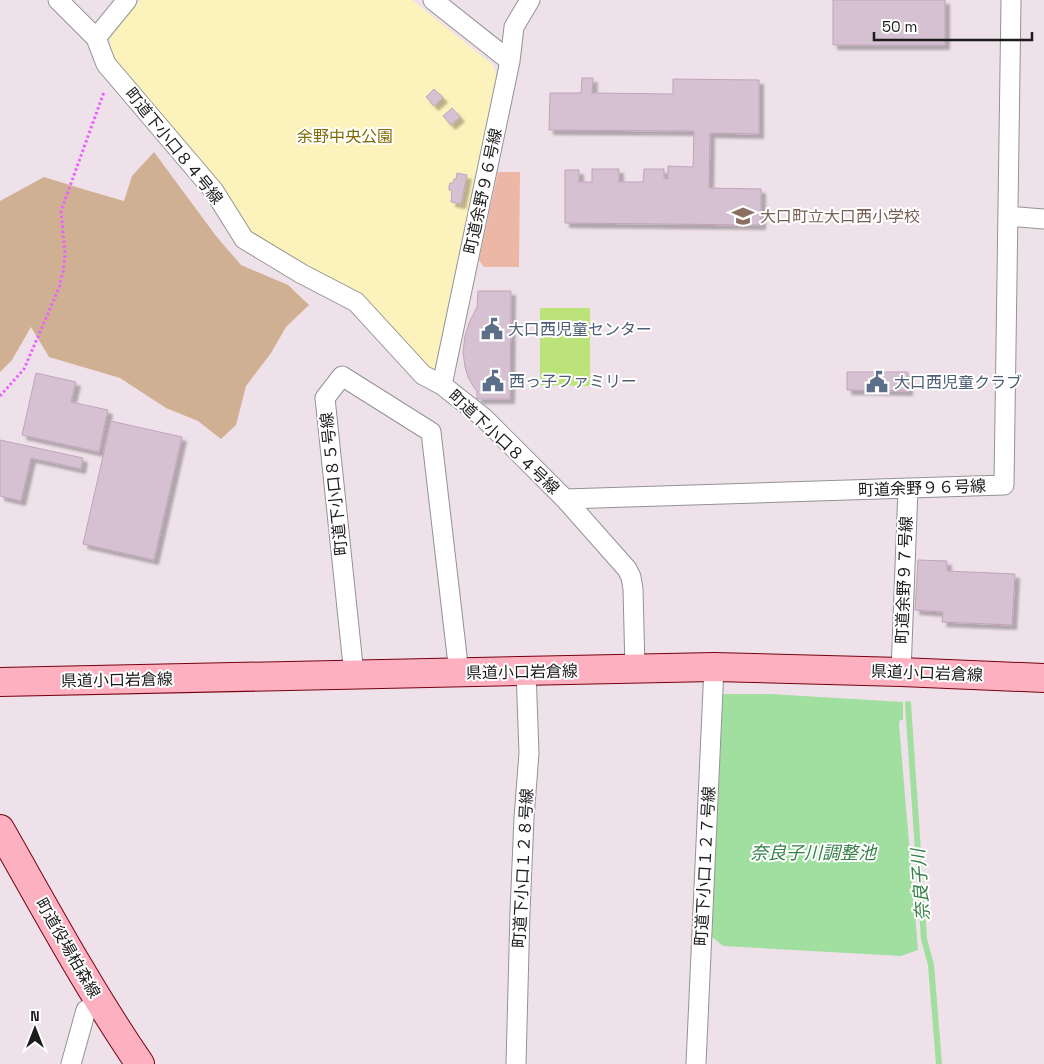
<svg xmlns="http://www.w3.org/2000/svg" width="1044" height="1064" font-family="'Space Grotesk','Noto Sans JP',sans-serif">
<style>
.grass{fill:#ecb7a4}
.forest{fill:#d0b093}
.park{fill:#fcf2bb}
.pitch{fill:#bce37a}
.water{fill:#a0df9f}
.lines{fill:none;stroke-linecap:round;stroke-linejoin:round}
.stream{stroke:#a0df9f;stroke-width:6}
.building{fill:#d5c1d2;stroke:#c1a3bb;filter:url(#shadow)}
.street-casing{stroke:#939393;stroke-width:21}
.secondary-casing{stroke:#770010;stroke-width:30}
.path{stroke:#e962ff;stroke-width:3;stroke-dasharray:2.5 2.5;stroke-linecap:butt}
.street{stroke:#fff;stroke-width:19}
.secondary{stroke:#fdb1c0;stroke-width:28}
.labels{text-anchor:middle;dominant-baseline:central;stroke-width:4;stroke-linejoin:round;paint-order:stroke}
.park-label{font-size:16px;fill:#806c05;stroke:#fff}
.street-label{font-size:16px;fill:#1c1c1c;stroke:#fff}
.education-label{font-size:16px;fill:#785e54;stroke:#fff;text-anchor:start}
.service-label{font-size:16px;fill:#4e5e75;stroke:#fff;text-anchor:start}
.water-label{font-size:18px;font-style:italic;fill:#358148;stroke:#fff}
</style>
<defs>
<filter id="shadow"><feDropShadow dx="4.5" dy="4.5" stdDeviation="1" flood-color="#0004"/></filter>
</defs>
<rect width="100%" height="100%" fill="#efe1e9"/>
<path class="grass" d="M498,172h22l-1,95h-35l-5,-7z"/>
<path class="forest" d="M154,152l62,84 25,29 47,20 21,20 -23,22 -15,26 -25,33 -10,39 -15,14 -23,-18 -32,-13 -46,-30 -71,-21 -18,-30 -19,33 -12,12v-171l44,-24 42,13 38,11 8,-25z"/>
<path class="park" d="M140,0h272l81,65 4,12 -63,294 -8,2 -67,-73 -111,-64 -136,-174 -2,-25z"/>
<path class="pitch" d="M540,308h50v78l-50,-1z"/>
<path class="water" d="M723,694h47l133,8v18h-3l-1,4 19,226 -17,6 -178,-10 -11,-9z"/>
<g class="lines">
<path class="stream" d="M908,704l16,235 7,26 8,99"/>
</g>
<path class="building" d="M833,0h112v45h-112z
M582,78h11l-1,15 81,1v-15l86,1v54l-49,-1 -1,55 52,1v36l-196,-2v-53h14v12h13v-13h27v13h24l1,-13h20v9l4,1v-13l25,1 1,-36 -145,-1 1,-37h31z
M434,89l9,9 -9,8 -8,-9z
M452,108l8,9 -9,8 -8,-9z
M457,173l10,2 -6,29 -10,-2 1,-7h-1l1,-4 -3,-1v-4l1,-3h3l1,-4h2z
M478,291h33l-1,108h-33v-8l-4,-5 -5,-9 -3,-10 -2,-15 2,-16 4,-13 8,-16z
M847,372h61v19l-61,-1z
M36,373l40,9 -5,20 37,8 -9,42 -77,-17z
M111,421l71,16 -28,123 -71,-16z
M0,440l83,18 -2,11 -50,-11 -10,43 -21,-5z
M918,560l29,1v10l68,3 -3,51 -70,-3 1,-10 -28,-2z"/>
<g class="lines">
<g class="street-casing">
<path id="street" d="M58,0l38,38 10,26 108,127 30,48 58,35 54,28 67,73 19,10 42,33 81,81 62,70 4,8 2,12 2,80
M433,0l77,61
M96,38l31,-38
M1008,216l36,3
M442,385l68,-324 4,-34 16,-27
M565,499l439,-14 7,-485
M901,672l7,-184
M354,675l-29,-277 17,-22 89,56 28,241
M71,1064l15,-54 13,-8
M516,1064l4,-152 4,-94 5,-65 -3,-82
M696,1064l18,-397"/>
</g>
<g class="secondary-casing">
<path id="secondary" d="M0,682l714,-15 187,5 143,6
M0,829c45,79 88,159 140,235"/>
</g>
<path class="path" d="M0,396l24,-27 35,-81 4,-17 2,-17 -4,-43 43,-119"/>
<use href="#street" class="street"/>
<use href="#secondary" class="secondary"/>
</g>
<defs>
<g id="school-bare" transform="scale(1.725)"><path d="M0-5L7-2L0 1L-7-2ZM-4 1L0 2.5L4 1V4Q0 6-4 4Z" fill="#8d6e63" stroke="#fff" stroke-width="2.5" paint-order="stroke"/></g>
<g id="civic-bare" transform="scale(1.725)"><path d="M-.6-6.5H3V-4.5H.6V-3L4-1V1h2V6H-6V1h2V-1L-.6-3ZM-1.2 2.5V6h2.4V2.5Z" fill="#5c6f8a" stroke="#fff" stroke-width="2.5" paint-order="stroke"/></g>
</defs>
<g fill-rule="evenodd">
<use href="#school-bare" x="743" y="216"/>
<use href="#civic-bare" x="492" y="329"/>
<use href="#civic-bare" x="493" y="381"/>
<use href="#civic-bare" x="877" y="382"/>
</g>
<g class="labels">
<g class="park-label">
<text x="345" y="136">余野中央公園</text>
</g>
<g class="street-label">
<text transform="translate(174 146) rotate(51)">町道下小口８４号線</text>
<text transform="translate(483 191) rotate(-78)">町道余野９６号線</text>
<text transform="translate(504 442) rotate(43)">町道下小口８４号線</text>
<text transform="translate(334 484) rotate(-96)">町道下小口８５号線</text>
<text transform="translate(922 488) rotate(-2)">町道余野９６号線</text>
<text transform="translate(904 580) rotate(-88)">町道余野９７号線</text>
<text transform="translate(522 672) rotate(-1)">県道小口岩倉線</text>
<text transform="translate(927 673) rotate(2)">県道小口岩倉線</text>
<text transform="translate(117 680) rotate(-1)">県道小口岩倉線</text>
<text transform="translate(705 866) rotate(-87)">町道下小口１２７号線</text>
<text transform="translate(523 868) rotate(-87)">町道下小口１２８号線</text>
<text transform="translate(68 948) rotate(60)">町道役場柏森線</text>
</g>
<g class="education-label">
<text x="760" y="216">大口町立大口西小学校</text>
</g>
<g class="service-label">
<text x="508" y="329">大口西児童センター</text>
<text x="509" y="381">西っ子ファミリー</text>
<text x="894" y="382">大口西児童クラブ</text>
</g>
<g class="water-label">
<text x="813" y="852">奈良子川調整池</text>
<text transform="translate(920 885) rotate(-94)">奈良子川</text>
</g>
</g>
<g transform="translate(35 1029)" stroke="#ffffff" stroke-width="4" paint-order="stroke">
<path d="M0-4L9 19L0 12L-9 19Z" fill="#1c1c1c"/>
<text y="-8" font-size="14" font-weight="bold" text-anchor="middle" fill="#1c1c1c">N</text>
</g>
<path d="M874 32v8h158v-8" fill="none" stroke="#1c1c1c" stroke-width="2.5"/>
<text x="882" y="32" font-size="15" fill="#1c1c1c" stroke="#ffffff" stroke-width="4" paint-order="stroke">50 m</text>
</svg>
